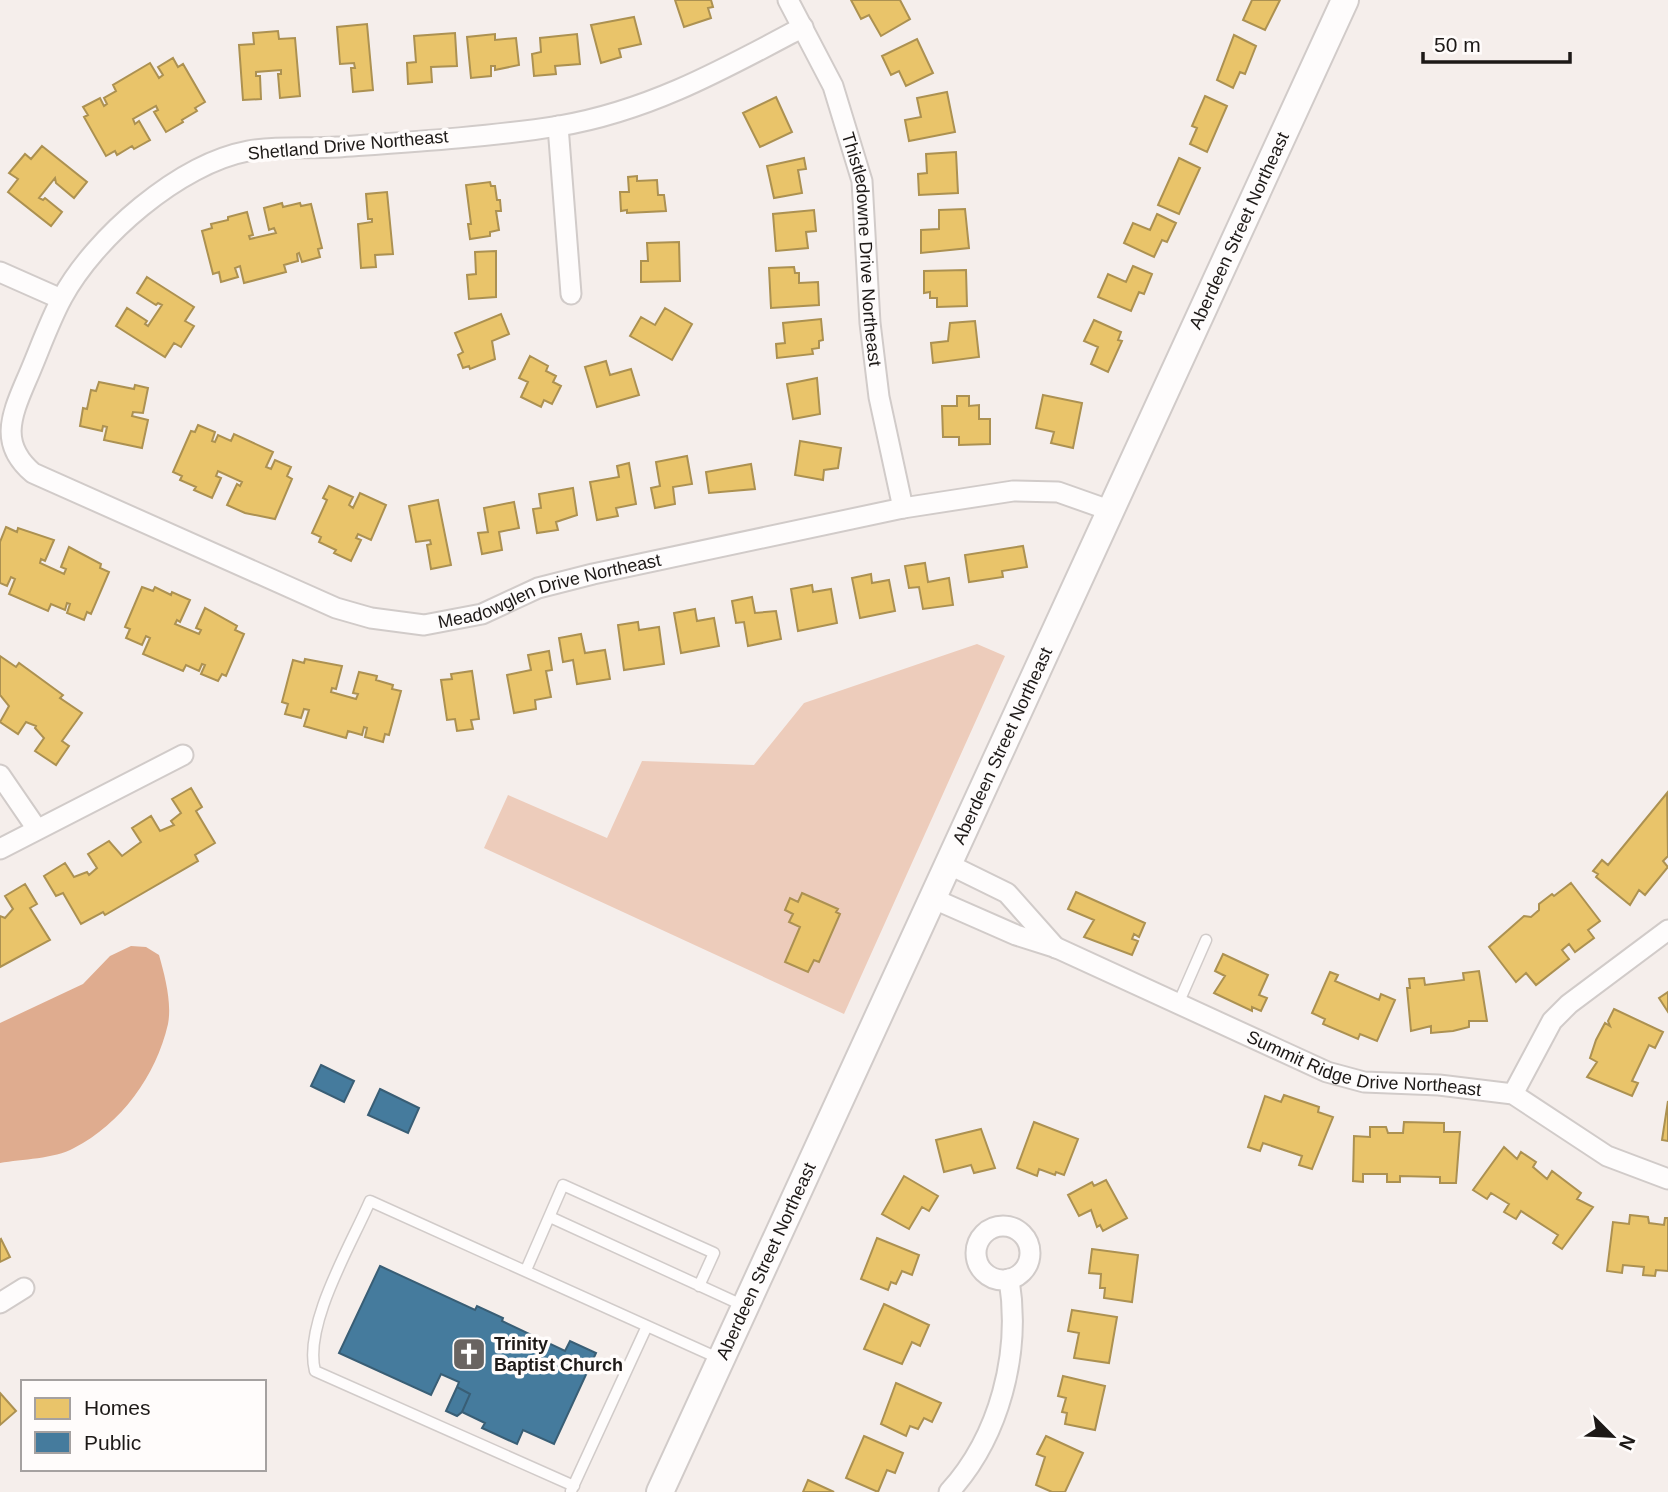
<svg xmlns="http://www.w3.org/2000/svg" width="1668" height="1492" font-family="Arial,sans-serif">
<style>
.green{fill:#edccbb}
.water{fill:#dfac8f}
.homes{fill:#e9c46a;stroke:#ac9151;stroke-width:2}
.public{fill:#457b9d;stroke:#395e75;stroke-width:2}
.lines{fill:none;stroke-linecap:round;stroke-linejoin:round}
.lane-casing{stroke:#d1cbc9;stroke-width:13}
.street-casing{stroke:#d1cbc9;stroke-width:23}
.secondary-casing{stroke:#d1cbc9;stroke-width:30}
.lane{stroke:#fefcfc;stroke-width:10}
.street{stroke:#fefcfc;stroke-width:19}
.secondary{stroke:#fefcfc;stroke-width:26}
.labels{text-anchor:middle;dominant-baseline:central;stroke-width:7;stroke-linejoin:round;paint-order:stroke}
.street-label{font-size:18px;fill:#1d1917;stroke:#fffcfb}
.poi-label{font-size:18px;font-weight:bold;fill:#1d1917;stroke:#fffcfb;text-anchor:start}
</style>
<rect width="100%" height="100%" fill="#f5eeeb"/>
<path class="green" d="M977,644l28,12 -161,358 -360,-166 24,-53 99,43 35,-77 112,4 50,-62z"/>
<path class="water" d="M131,946l15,1 13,8c6,21 13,48 9,69 -12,52 -47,100 -94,124 -20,11 -52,11 -74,15v-140l83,-39 27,-28z"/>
<path class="homes" d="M675,0h36l2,7 -5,1 3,10 -27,9z
M851,0h49l10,19 -29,17 -12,-21 -8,4z
M1252,0h28l-15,30 -22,-10z
M634,17l7,27 -22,5 2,8 -20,6 -10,-38z
M367,24l6,66 -20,2 -2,-24h4l-1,-5 -14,1 -3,-37z
M278,31l1,8 16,-1 5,58 -20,2 -2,-24h3v-4l-25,2v4h4l1,23 -18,1 -4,-55 15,-1 -1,-11z
M455,33l2,33 -26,1 1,15 -24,2 -1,-21 9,-1 -2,-26z
M495,34v6l21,-2 3,27 -24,5v-4h-4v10l-20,2 -4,-41z
M577,34l3,30 -25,2 1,8 -22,2 -2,-22 9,-2 -1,-14z
M1234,35l22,11 -11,28 -5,-2 -7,16 -16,-8z
M917,39l16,34 -27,13 -7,-15 -8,4 -9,-19z
M173,58l5,9 5,-3 22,38 -10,6 2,3 -15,9 1,2 -17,10 -12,-20 4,-2 -2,-4 -23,13 2,5 4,-3 11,19 -16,9 -2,-3 -15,9 -2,-4 -9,5 -22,-39 4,-2 -5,-8 17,-9 4,8 3,-2 -3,-6 12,-7 -3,-6 37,-22 9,15 4,-3 -5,-8z
M947,92l8,40 -46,9 -4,-21 16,-3 -4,-19z
M1205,96l22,10 -20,46 -17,-8 7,-16 -5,-2z
M776,97l16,35 -32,15 -17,-34z
M42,146l45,36 -13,16 -18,-15 -1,-5 -16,20 4,2 2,-2 17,14 -11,14 -43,-34 10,-13 -9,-6 16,-19 6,5z
M956,152l2,41 -39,2 -1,-21 9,-1 -1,-19z
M804,158l2,11 -8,1 4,23 -28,5 -7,-32z
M1179,158l21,10 -21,46 -21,-9z
M637,176v5l20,-1 1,15h6l2,16 -39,2v-3l-6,1 -1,-19h9l-1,-15z
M490,182l1,4h4l2,14h3l1,11h-5l3,19 -9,2v4l-20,3 -2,-15h3l-5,-39z
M387,192l6,62 -18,1 1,12 -15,1 -3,-44 14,-2v-3h-4l-2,-25z
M282,203l1,4 17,-4 1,3 10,-2 11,44 -4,1 2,8 -18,5 -3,-9 -2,1 1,7 -14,4 2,7 -42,11 -4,-17 -5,2 3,9 -17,5 -2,-10 -6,2 -11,-43 10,-3 -1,-4 17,-4v-3l19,-5 6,23 -4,1 1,3 26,-6 -2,-5 -5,2 -5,-22z
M965,209l4,39 -48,5v-23l18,-1v-19z
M814,210l2,21 -10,1 2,16 -32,3 -3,-37z
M1157,214l19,9 -9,19 -5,-2 -8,17 -30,-14 9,-20 17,7z
M679,242l1,39 -39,1v-21h7l-1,-18z
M496,251v46l-27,2 -2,-24 9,-1 -1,-22z
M1133,266l19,8 -8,20 -5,-2 -8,19 -33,-14 10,-23 18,8z
M794,267l1,6h4v10l19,-1 1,23 -48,3 -2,-40z
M966,270l1,36 -30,1v-9h-7v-6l-6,1v-22z
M147,277l47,30 -9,14 9,5 -13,21 -7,-4 -9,14 -49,-31 11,-18 20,13 -2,3 3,2 14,-21 -4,-2 -2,2 -19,-12z
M665,308l27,16 -20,36 -42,-24 11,-19 14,8z
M501,314l8,20 -17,7 3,18 -25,10 -1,-3 -6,2 -5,-13 5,-3 -8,-19z
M821,319l2,21 -4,1v7l-7,1 1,5 -36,4 -1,-14 9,-1 -2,-20z
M1094,320l27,12 -3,8 4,1 -14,31 -17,-8 7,-17 -14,-6z
M975,321l4,36 -46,6 -2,-20 17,-2 2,-18z
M530,356l18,10 -2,5 10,5 -3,6 8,4 -9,18 -8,-4 -3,7 -20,-10 7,-15 -9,-4z
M606,361l4,14 21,-6 8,26 -42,12 -12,-40z
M817,378l3,36 -27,5 -6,-35z
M99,382l35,7 1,-4 13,3 -5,25 -10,-1 -1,4 16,4 -6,28 -38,-8 3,-13 -4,-1 -1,5 -22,-5 3,-18 4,1 4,-19 5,1z
M1043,395l39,8 -9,45 -22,-5 3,-11 -18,-4z
M957,396h12v10l10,-1v14h11v25l-31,1v-8h-16l-1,-31h15z
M198,425l17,7 -3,9 3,1 3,-7 13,6 3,-7 39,18 -7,15 5,2 4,-9 16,7 -4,9 5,3 -17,40 -30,-6 -18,-8 10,-21 3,2 2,-4 -24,-11 -2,5 5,2 -9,20 -18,-8 2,-3 -16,-7 2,-4 -9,-4 18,-41 4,1z
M800,441l41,7 -3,20 -14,2 -1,10 -28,-5z
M687,456l5,28 -19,3 2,17 -20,4 -4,-20 9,-2 -4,-24z
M629,463l7,41 -20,4 2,8 -21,4 -7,-38 29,-5 -2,-11z
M751,464l4,25 -46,4 -3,-21z
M329,486l24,11 -4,8 4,3 7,-15 26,12 -15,35 -13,-6 -2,4 5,2 -10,21 -17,-8 2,-3 -17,-8 2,-5 -9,-4 15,-33 -4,-2z
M573,488l4,27 -21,7 2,8 -21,3 -4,-24 8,-1 -2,-14z
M438,500l13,65 -20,4 -4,-24 4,-1 -1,-4 -14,2 -7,-36z
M514,502l5,26 -20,4 3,18 -20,4 -4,-21 10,-1 -4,-24z
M6,527l11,5 1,-4 36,12 -9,21 -4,-2 -1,4 24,11 2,-5 -5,-2 8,-20 32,17 -1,4 9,4 -18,42 -4,-2 -3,8 -17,-7 3,-9 -3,-1 -2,7 -14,-6 -3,7 -39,-17 6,-15 -4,-2 -4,9 -7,-3v-41z
M1023,546l4,21 -25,4 1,6 -34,5 -4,-27z
M925,563l3,19 21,-4 4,27 -30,4 -4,-22 -10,1 -4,-22z
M871,574l1,9 17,-3 6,31 -35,7 -8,-40z
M812,585l1,7 18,-3 6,34 -39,8 -7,-42z
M142,587l11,4 2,-4 16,8 1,-3 18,8 -10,22 -3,-2 -2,4 24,10 2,-4 -5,-2 9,-20 32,18 -2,4 9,4 -18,42 -4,-2 -4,7 -17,-7 4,-9 -3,-1 -3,7 -13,-6 -3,6 -40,-17 7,-16 -4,-2 -4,9 -16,-7 4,-9 -5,-2z
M752,597l3,16 21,-2 5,28 -33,7 -4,-24 -8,1 -4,-22z
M695,609l2,12 17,-3 5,28 -38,7 -7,-40z
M638,622l1,8 20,-3 5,37 -40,6 -6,-45z
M581,634l4,19 20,-3 5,29 -33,5 -4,-24 -10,2 -4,-24z
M549,651l3,19 -6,1 5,26 -16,3 1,9 -22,4 -7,-38 24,-5 -3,-15z
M0,656l16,11 3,-4 44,32 -3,3 22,15 -20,28 7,5 -13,19 -21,-14 9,-13 -9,-10 1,-2 -10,-4 -8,12 -18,-12 9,-16 -9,-11z
M305,659l37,7 -6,23 -4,-1 -1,4 25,7 2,-5 -5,-1 6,-21 18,4 -1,4 17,5 -1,4 9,2 -12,44 -4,-1 -2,8 -18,-5 2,-9 -3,-1 -2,8 -14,-4 -2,7 -42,-12 5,-16 -5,-1 -3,9 -16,-4 3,-10 -6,-2 11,-42 11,3z
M472,671l7,48 -8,1 2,9 -16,2 -2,-12 -8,1 -6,-40 11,-1 -1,-5z
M191,788l11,19 -6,4 19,32 -20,12 3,6 -93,54 -2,-3 -22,12 -18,-31 -7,3 -12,-20 21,-13 9,14 13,-5 2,3 8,-7 -9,-14 21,-13 13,15 19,-14 -9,-14 19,-12 9,15 14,-6 -3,-4 10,-8 -9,-14z
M1667,793l1,63 -5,5 5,6 -23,28 -6,-5 -9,15 -34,-28 2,-3 -5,-3 9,-11 6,5z
M1571,883l29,38 -12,9 6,8 -19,14 -6,-8 -7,6 7,9 -33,26 -10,-12 -10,9 -27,-35 35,-31 7,1 8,-7v-6l13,-10 2,2z
M25,884l12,20 -7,4 20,32 -50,27v-51l5,2 8,-9 -8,-13z
M1076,892l69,31 -6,14 -5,-3 -2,5 6,2 -6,14 -48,-18 10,-17 -26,-11z
M802,893l36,16 -2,3 4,2 -21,48 -5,-2 -6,12 -23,-10 15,-35 -11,-5 4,-8 -8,-4 5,-12 8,4z
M1223,954l45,21 -9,20 8,3 -6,13 -9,-4v4l-38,-18 11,-17 -10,-5z
M1479,971l8,50h-18v6l-16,4 -22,2v-7l-20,5 -4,-43h3l-1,-9 15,-1 1,7 39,-5 -1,-7z
M1330,972l8,3 -3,6 44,19 2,-6 14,6 -18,41 -17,-7 -2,5 -35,-15 2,-5 -13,-6z
M1668,992v20l-9,-14z
M1614,1009l49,23 -8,16 -6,-3 -17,36 6,2 -6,13 -45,-19 10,-15 -7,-4 6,-18 9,-17 5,3 -2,-5z
M1284,1095l35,12 -1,5 15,5 -21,52 -13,-4 3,-9 -39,-13 -3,8 -12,-4 17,-51 16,6z
M1668,1101v40l-6,-1z
M1034,1122l44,17 -14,36 -8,-3 -1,3 -16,-6 -2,7 -20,-8z
M1404,1122l40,1v9h16l-4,51h-16v-6l-40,-1v6h-13v-8h-24v8l-10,-1 1,-45 16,1v-10h16l2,6h15z
M981,1129l14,39 -21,5 -3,-8 -27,7 -8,-32z
M1504,1147l13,12 4,-7 15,10 -3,5 14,12 5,-8 29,22 -4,6 16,8 -31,42 -9,-6 5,-8 -37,-24 -5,8 -12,-7 5,-8 -18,-11 -4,6 -14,-9z
M904,1176l34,20 -9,15 -7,-4 -13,22 -27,-15z
M1106,1180l21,38 -24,13 -3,-6 -3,2 -6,-17 -12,6 -11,-21 24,-13 2,4z
M1630,1215l18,2 1,6 15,2 1,-7h3v53l-12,-1 -1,6 -12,-1 1,-8 -21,-2 -1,8 -15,-2 6,-49 16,2z
M877,1238l42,17 -7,20 -10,-4 -6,13 -5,-2 -3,8 -27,-11z
M1,1239l9,18 -10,5v-22z
M1092,1249l46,6 -6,47 -28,-4 1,-10h-5l1,-14 -12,-1z
M884,1304l45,21 -9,21 -8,-4 -10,22 -38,-15z
M1072,1310l45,7 -8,46 -35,-5 5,-25 -11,-2z
M1063,1376l42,10 -10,44 -30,-6 2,-11 -5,-1 4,-14 -8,-2z
M896,1383l45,20 -9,19 -8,-4 -6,11 -8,-3 -4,10 -25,-12z
M0,1393l16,18 -16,14z
M864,1436l39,17 -8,20 -8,-3 -9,22 -32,-14z
M1046,1436l37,17 -18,39h-13l-16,-7 9,-28 -8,-3z
M808,1480l26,12h-31z"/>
<path class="public" d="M321,1065l33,16 -10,21 -33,-16z
M380,1089l39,19 -11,25 -40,-18z
M380,1266l95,44 2,-4 26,12 -1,3 63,30 5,-10 26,12 -42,91 -31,-14 -6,14 -35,-16 3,-5 -23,-11 8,-18 -13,-7 2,-5 -18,-8 -10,21 -92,-42z
M457,1387l13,7 -8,18 -5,4 -11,-5z"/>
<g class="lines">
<g class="lane-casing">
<path id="lane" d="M1178,1004l28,-64
M550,1217l192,88
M526,1270l37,-85 151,68 -15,33
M574,1486l-259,-115c-12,-46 36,-126 55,-170l348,157
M571,1491l76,-165"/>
</g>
<g class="street-casing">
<g id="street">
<path id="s1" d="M788,0l45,86 29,95 8,142 9,74 24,111"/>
<path id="s2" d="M803,27c-79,42 -154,84 -244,99 -69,11 -150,16 -221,21 -29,2 -61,-1 -90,4 -69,13 -153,86 -186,147 -14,26 -24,56 -36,83 -16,37 -26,64 7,92l303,135 35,10 53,7 58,-11 56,-26 55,-14 310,-66 110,-17 45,1 51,18"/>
<path d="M558,126l13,168"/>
<path d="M0,272l61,27"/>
<path d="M0,775l37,54"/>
<path d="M0,849l183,-94"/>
<path d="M950,865l57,28 49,55"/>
<path id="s3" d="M934,899l82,36 41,13 270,124 37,10 75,3 74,9 94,62 61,23"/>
<path d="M1513,1094l39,-73 17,-17 99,-74"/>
<circle cx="1003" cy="1253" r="27"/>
<path d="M0,1303l24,-15"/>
<path d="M949,1492c51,-56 72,-139 60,-213"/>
</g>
</g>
<g class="secondary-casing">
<g id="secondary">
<path id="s4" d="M660,1492l685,-1492"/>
</g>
</g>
<use href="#lane" class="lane"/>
<use href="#street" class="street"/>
<use href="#secondary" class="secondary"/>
</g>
<defs>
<g id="church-square" transform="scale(1.75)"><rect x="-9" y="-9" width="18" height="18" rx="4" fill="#696461" stroke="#fffcfb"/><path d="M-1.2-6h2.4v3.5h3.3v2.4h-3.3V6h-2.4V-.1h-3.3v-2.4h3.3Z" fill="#fff"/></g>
</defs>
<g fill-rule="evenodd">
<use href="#church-square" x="469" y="1354"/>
</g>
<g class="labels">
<g class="street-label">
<text transform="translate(348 145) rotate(-5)">Shetland Drive Northeast</text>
<text stroke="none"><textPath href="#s4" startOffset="1388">Aberdeen Street Northeast</textPath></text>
<text stroke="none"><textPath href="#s1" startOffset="264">Thistledowne Drive Northeast</textPath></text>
<text stroke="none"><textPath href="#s2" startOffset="1564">Meadowglen Drive Northeast</textPath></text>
<text stroke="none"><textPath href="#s4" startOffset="821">Aberdeen Street Northeast</textPath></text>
<text stroke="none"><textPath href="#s3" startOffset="464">Summit Ridge Drive Northeast</textPath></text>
<text stroke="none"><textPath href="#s4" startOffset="254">Aberdeen Street Northeast</textPath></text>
</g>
<g class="poi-label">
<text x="494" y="1344">Trinity<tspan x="494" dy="21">Baptist Church</tspan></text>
</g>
</g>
<rect x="21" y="1380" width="245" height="91" fill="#fffcfb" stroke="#a5a1a0" stroke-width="2"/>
<rect x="35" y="1398" width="35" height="21" fill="#e9c46a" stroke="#a5a1a0" stroke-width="2"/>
<text x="84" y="1415" font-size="21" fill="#1d1917">Homes</text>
<rect x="35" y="1432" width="35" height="21" fill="#457b9d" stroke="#a5a1a0" stroke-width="2"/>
<text x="84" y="1450" font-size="21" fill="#1d1917">Public</text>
<g transform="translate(1612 1436) rotate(114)" stroke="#fffcfb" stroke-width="5" paint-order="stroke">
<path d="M0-5L12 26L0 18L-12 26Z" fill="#1d1917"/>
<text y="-10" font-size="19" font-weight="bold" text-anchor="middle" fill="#1d1917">N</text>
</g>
<path d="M1423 52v10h147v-10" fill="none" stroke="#1d1917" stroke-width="3.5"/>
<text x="1434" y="52" font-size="21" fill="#1d1917" stroke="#fffcfb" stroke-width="5" paint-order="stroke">50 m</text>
</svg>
